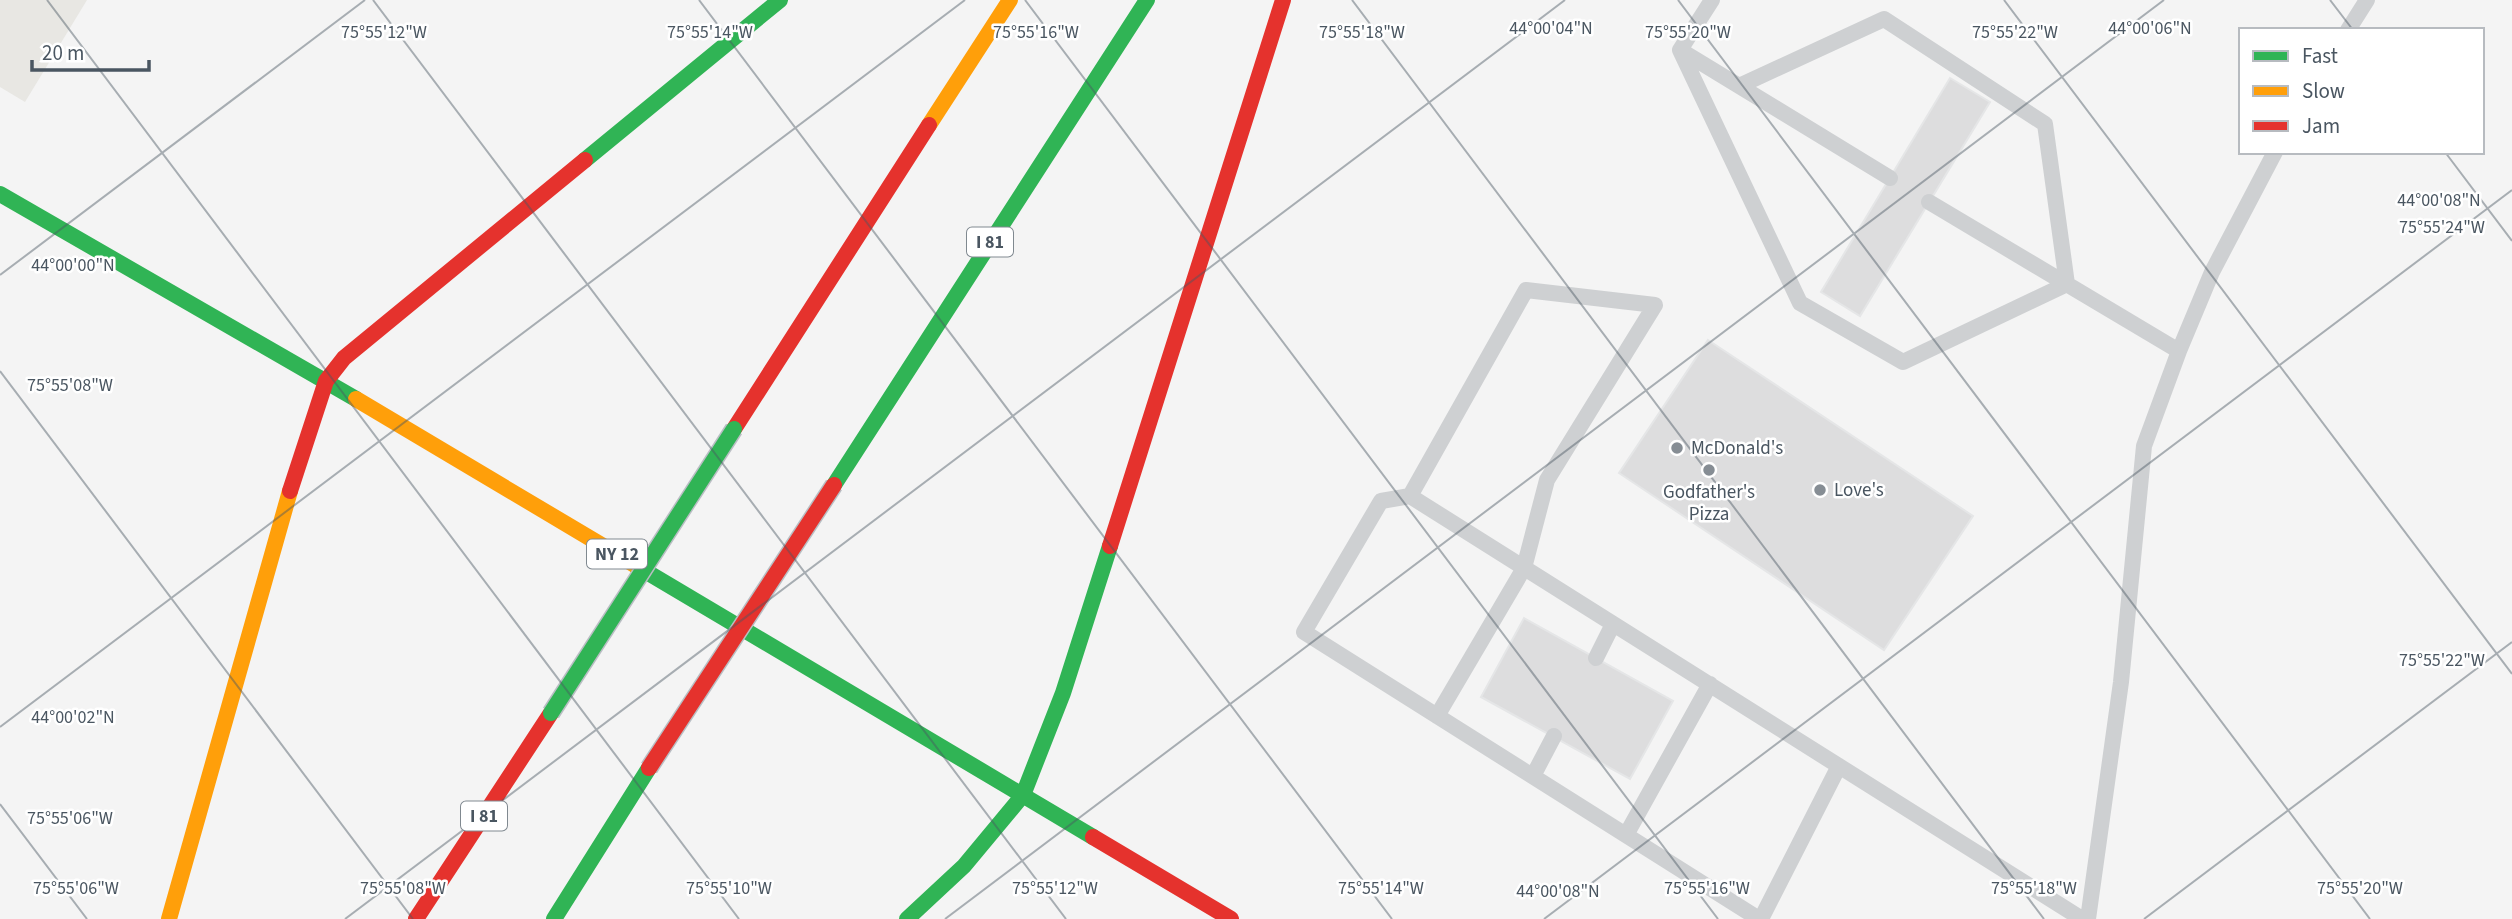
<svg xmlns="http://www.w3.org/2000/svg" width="2512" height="919" font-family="'Source Sans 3',sans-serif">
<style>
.commercial{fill:#e8e7e3}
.building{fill:#ddddde;stroke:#e5e6e7;stroke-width:2}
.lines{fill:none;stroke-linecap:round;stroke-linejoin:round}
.lane{stroke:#ced0d2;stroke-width:16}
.fast{stroke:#30b455;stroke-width:16}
.slow{stroke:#ff9f0a;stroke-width:16}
.jam{stroke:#e5322d;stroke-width:16}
.fast-bridge-casing{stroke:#b9bec3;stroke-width:19;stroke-linecap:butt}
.jam-bridge-casing{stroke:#b9bec3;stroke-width:19;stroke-linecap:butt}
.fast-bridge{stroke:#30b455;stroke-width:16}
.jam-bridge{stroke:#e5322d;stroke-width:16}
.ticks{fill:none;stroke:#4a5661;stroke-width:2;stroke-opacity:0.45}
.poi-dot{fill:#868d94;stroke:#fff;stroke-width:2.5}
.labels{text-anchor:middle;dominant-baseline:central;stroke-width:5;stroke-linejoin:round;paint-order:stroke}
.shield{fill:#fff;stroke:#808990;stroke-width:2}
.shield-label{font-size:18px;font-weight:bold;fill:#4a5661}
.poi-label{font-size:19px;fill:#4a5661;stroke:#fff;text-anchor:start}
.ticks-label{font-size:18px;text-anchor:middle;fill:#4a5661;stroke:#fff;stroke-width:5;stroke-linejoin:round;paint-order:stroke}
</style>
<rect width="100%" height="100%" fill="#f4f4f4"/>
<path class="commercial" d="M0,0h87l-62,102 -25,-15z"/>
<path class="building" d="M1950,78l40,24 -130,214 -39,-24z
M1708,340l265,176 -89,134 -265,-177z
M1524,618l149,83 -43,78 -149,-82z"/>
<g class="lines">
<path class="lane" d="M2348,30l19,-30
M1680,50l120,253 103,59 164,-78 -22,-160 -161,-105 -145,67
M1680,50l210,128
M1680,50l32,-50
M1929,202l250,149
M1410,496l116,-206 129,15 -108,175 -23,88 -87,148
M1596,658l17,-34
M1533,776l21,-40
M1626,835l84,-151
M1759,919l-455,-287 77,-131 29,-5 672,423
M1761,919l78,-153
M2088,919l33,-237 23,-236 35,-95 33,-79 63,-120"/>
<path class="fast" d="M585,160l195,-160
M0,194l356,205
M834,485l313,-485
M635,565l458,272
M554,919l95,-151
M907,919l57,-53 59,-71 40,-102 47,-147"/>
<path class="slow" d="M929,125l81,-125
M356,399l279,166
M169,919l121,-428"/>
<path class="jam" d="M734,429l195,-304
M290,491l36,-110 18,-23 241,-198
M1110,546l173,-546
M1093,837l138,82
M416,919l135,-206"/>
<g class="fast-bridge-casing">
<path id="fast-bridge" d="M551,713l183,-284"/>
</g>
<g class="jam-bridge-casing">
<path id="jam-bridge" d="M649,768l185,-283"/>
</g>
<use href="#fast-bridge" class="fast-bridge"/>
<use href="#jam-bridge" class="jam-bridge"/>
</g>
<path class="ticks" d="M47,0l692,919M373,0l693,919M699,0l693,919M1025,0l693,919M1352,0l692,919M1678,0l692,919M2004,0l508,674M2330,0l23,30M2445,152l67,89M0,275l365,-275M0,371l413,548M0,727l965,-727M0,804l87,115M345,919l1220,-919M945,919l1219,-919M1544,919l968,-729M2144,919l368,-277"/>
<g class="poi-dot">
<circle cx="1677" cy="448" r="7"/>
<circle cx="1709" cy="470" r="7"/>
<circle cx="1820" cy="490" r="7"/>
</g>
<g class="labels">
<g class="shield">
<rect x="967" y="227.5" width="46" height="29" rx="5"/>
<rect x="587" y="539.5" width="60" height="29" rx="5"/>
<rect x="461" y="801.5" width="46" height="29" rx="5"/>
</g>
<g class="shield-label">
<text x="990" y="242">I 81</text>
<text x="617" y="554">NY 12</text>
<text x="484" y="816">I 81</text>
</g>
<g class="poi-label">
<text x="1691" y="448">McDonald's</text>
<text x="1834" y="490">Love's</text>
<text x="1709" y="492" text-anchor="middle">Godfather's<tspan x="1709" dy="22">Pizza</tspan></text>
</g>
</g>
<g class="ticks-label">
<text x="1551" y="34">44°00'04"N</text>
<text x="2150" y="34">44°00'06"N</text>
<text x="384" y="38">75°55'12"W</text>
<text x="710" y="38">75°55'14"W</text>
<text x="1036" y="38">75°55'16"W</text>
<text x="1362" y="38">75°55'18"W</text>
<text x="1688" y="38">75°55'20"W</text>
<text x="2015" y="38">75°55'22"W</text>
<text x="2439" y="206">44°00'08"N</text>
<text x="2442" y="233">75°55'24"W</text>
<text x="73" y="271">44°00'00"N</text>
<text x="70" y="391">75°55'08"W</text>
<text x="2442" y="666">75°55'22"W</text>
<text x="73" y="723">44°00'02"N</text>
<text x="70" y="824">75°55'06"W</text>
<text x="76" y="894">75°55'06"W</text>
<text x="403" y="894">75°55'08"W</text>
<text x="729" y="894">75°55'10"W</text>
<text x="1055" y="894">75°55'12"W</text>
<text x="1381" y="894">75°55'14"W</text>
<text x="1707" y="894">75°55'16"W</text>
<text x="2034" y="894">75°55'18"W</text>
<text x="2360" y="894">75°55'20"W</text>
<text x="1558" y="897">44°00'08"N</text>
</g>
<rect x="2239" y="28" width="245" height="126" fill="#ffffff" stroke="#b7bbc0" stroke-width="2"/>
<rect x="2253" y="51" width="35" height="10" fill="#30b455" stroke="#b7bbc0" stroke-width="2"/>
<text x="2302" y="63" font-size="21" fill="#4a5661">Fast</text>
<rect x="2253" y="86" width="35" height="10" fill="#ff9f0a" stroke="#b7bbc0" stroke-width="2"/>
<text x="2302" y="98" font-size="21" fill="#4a5661">Slow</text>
<rect x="2253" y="121" width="35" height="10" fill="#e5322d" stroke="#b7bbc0" stroke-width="2"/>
<text x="2302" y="133" font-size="21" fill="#4a5661">Jam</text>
<path d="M32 60v10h117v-10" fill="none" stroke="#4a5661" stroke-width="3.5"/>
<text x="42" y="60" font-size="21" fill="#4a5661" stroke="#ffffff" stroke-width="5" paint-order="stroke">20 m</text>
</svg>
